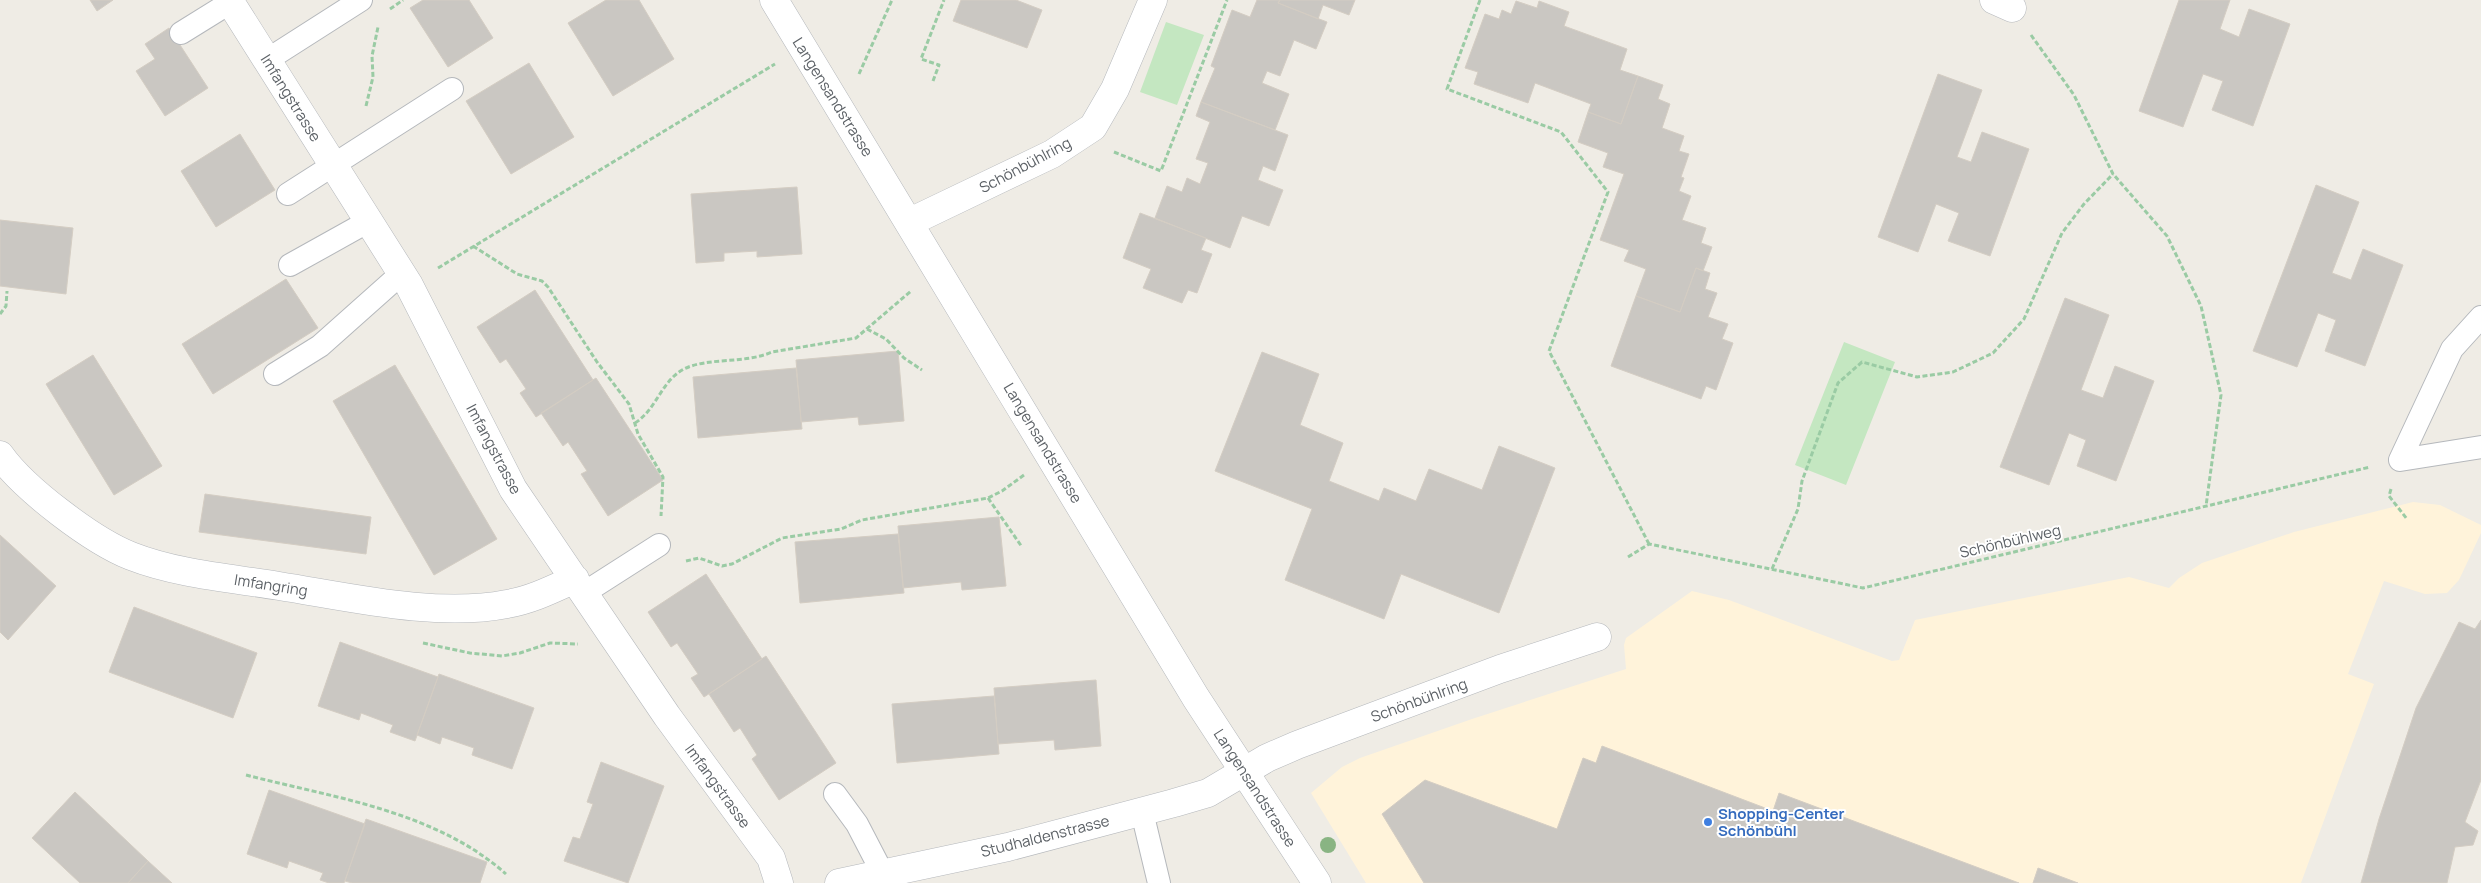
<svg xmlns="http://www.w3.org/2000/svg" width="2481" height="883" font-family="Manrope,sans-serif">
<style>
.commercial{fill:#fff3da}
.green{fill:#c4e7c1}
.building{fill:#cac7c2;stroke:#d4cdc3}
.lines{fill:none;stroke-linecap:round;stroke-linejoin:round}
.service-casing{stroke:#b5b8bc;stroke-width:24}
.minor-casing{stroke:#b5b8bc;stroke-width:29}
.tertiary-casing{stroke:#b5b8bc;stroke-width:29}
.path{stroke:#9acba4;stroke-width:3;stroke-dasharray:5 2.5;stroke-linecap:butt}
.service{stroke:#fff;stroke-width:22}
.minor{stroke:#fff;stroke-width:28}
.tertiary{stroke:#fff;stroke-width:28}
.tree{fill:#89b483}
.shop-dot{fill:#3f7fe0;stroke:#fff;stroke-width:2}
.labels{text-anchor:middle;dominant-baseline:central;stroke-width:4;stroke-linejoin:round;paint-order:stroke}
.street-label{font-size:15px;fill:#5c6166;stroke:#fff}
.shop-label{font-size:15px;font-weight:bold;fill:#366cbe;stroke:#fff;text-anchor:start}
</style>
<rect width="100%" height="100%" fill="#efece5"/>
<path class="commercial" d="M2413,502l27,3 41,20v8l-22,47 -12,13 -22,1 -41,-13 -36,93 26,10 -73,199h-935l-55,-90 31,-26 18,-9 112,-39 154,-50 -2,-24 2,-7 66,-47 37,9 163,61 7,-1 16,-40 214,-43 40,11 10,-10 23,-15 92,-31z"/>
<path class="green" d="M1166,22l38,13 -27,70 -37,-13z
M1844,342l51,20 -49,123 -51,-20z"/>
<path class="building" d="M90,0h23l-16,11z
M423,0h46l24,38 -45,29 -38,-59z
M606,0h33l35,59 -61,37 -45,-73z
M961,0h55l26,10 -15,38 -74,-27z
M1257,0h23l-2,3 49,19 -11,27 -22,-9 -14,36 -13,-5 -5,12 27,11 -14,36 -74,-28 14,-34 -4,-2 21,-56 18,7z
M1280,0h75l-6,15 -26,-10 -5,14 -40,-16z
M2179,0h51l-10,29 19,8 10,-28 41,15 -37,102 -41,-16 11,-29 -20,-7 -20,53 -44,-16z
M1516,1l21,7 2,-7 30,11 -5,14 63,23 -7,21 18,6 -17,48 -33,-12 3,-8 -56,-21 -7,20 -54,-19 4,-12 -13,-4 20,-54 14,5 3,-9 9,4z
M169,28l39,60 -43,28 -29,-45 19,-12 -10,-15z
M529,63l45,74 -63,37 -45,-73z
M1938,74l44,16 -25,67 14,5 11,-30 47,17 -39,107 -42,-15 11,-28 -23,-9 -18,48 -40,-15z
M1638,76l25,9 -5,14 12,5 -8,24 22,8 -5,15 10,3 -8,23 3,1 -5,13 12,5 -9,24 24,8 -5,15 11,4 -9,24 -7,-3 -16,44 -44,-16 10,-27 -22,-8 5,-11 -29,-10 24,-66 -21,-7 5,-14 -30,-11 10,-30 33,12z
M1201,102l87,33 -13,36 -12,-5 -5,14 25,10 -14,36 -27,-10 -12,32 -75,-30 12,-32 15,6 5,-14 13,6 8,-21 -12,-4 14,-37 -14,-6z
M240,134l35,56 -59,37 -35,-56z
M2316,185l43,17 -27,71 19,7 12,-31 40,16 -38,101 -40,-15 11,-31 -18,-7 -21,54 -44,-16z
M797,187l5,67 -45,3v-6l-33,2v8l-28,2 -5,-69z
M1140,213l66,25 -5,12 11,4 -15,39 -9,-3 -6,13 -39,-15 8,-19 -28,-11z
M0,220l73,8 -7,66 -66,-8z
M1696,268l14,5 -5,16 12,4 -9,24 20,7 -6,15 11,4 -17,47 -10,-4 -5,13 -90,-33 25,-70 44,16z
M286,279l32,49 -105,66 -31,-50z
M535,290l58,90 -57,37 -16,-24 6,-4 -20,-30 -6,4 -23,-36z
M2065,298l44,17 -28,75 22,8 12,-32 39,15 -38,100 -39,-15 9,-26 -17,-7 -20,52 -49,-18z
M898,351l6,70 -45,4 -1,-8 -57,5 -5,-62z
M1262,352l57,22 -19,51 43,18 -14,38 50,20 5,-13 32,13 13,-32 53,21 17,-44 56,22 -56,145 -98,-39 -17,45 -99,-39 27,-71 -97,-38z
M93,355l69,111 -48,29 -68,-111z
M395,365l102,174 -63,36 -101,-174z
M796,368l6,61 -104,9 -5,-61z
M596,378l67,102 -55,36 -27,-42 6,-3 -19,-29 -5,4 -22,-33z
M205,494l166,23 -5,37 -167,-22z
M999,517l7,69 -44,4 -1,-8 -58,6 -5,-62z
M898,534l6,59 -104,10 -5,-61z
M0,535l56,51 -48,54 -8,-8z
M706,574l56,85 -58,38 -13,-19 7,-4 -21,-31 -6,4 -23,-35z
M134,607l123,46 -24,65 -124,-46z
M2481,620v160l-16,42 13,9 -5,14 -18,2 -8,36h-86l18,-64 37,-111 43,-86 16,7z
M340,642l98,35 -23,64 -25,-9 3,-7 -32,-12 -2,7 -41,-14z
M766,656l70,107 -57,37 -27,-41 5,-4 -17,-27 -6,4 -25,-38z
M439,674l95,34 -22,61 -40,-14 2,-7 -32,-11 -2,7 -23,-9z
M1096,680l5,66 -46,4 -1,-10 -56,4 -4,-56z
M994,696l5,58 -102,9 -5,-59z
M1602,746l171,65 6,-18 240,90h-595l-42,-69 43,-34 132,49 26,-71 13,5z
M601,762l63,24 -36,97 -64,-22 9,-24 7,2 13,-35 -6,-2z
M269,790l96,34 -21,59h-15l-9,-3 3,-7 -34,-12 -2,7 -40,-14z
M75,792l73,69 -20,22h-48l-48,-45z
M366,819l121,43 -7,21h-128l-7,-2z
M148,861l24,22h-44z
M2038,868l40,15h-45z"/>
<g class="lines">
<g class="service-casing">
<path id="service" d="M181,33l50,-31
M267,60l94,-60
M288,194l164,-105
M290,265l79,-44
M275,374l45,-28 82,-73
M2400,460l52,-111 29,-32
M2400,460l81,-13
M584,593l75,-48
M835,794l22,30 26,50
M1142,812l17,71"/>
</g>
<g class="minor-casing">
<path id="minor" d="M229,0l180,285 104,204 154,227 104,142 8,25
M1994,0l18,8
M910,222l142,-68 41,-27 22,-38 38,-89
M0,455c24,34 93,86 131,101 46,18 99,22 148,30 70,11 158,32 228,18 24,-4 46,-15 68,-25
M839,883l169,-36 166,-44 34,-10 59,-35 30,-13 203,-76 97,-32"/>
</g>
<g class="tertiary-casing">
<path id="tertiary" d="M774,0l422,698 121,185"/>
</g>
<path class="path" d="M1480,0l-33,89 114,43 47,60 -59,159 100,193
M390,9l13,-9
M2031,35l43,60 39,79 54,62 34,70 20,89 -15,111
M859,74l33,-74
M933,81l6,-16 -18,-6 23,-59
M366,106l7,-29 -1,-21 6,-29
M1114,152l47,19 66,-171
M473,246l44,28 25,7 6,6 49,75 32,42 9,30 25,43 -2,39
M438,268l337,-204
M0,314l6,-8 1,-15
M867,329l19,10 18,19 18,12
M635,423c22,-14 26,-42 49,-54 24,-12 61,-5 88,-17l84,-14 55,-47
M2391,489l-2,7 18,23
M988,498l34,49
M1628,557l21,-13 214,44 507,-121
M686,561l13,-3 23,8 10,-2 50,-26 59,-9 21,-9 126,-22 14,-7 22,-16
M1772,569l26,-60 4,-28 36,-98 24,-21 55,15 36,-5 40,-19 31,-34 38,-86 22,-29 29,-30
M423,643l47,10 32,3 18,-3 30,-10 28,1
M246,775c89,23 189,36 260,99"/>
<use href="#service" class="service"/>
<use href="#minor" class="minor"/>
<use href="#tertiary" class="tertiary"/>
</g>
<circle class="tree" cx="1328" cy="845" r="8"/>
<circle class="shop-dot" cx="1708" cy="822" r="5"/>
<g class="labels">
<g class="street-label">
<text transform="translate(833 97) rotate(58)">Langensandstrasse</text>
<text transform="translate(291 98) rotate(58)">Imfangstrasse</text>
<text transform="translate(1025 165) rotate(-28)">Schönbühlring</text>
<text transform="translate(1043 443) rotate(59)">Langensandstrasse</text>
<text transform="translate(494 449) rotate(62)">Imfangstrasse</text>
<text transform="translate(2010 541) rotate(-13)">Schönbühlweg</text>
<text transform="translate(271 585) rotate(9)">Imfangring</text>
<text transform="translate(1419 700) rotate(-20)">Schönbühlring</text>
<text transform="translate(718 786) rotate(54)">Imfangstrasse</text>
<text transform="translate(1255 788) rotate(57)">Langensandstrasse</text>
<text transform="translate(1045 836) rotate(-14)">Studhaldenstrasse</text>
</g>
<g class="shop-label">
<text x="1718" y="813">Shopping-Center<tspan x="1718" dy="17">Schönbühl</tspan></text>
</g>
</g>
</svg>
